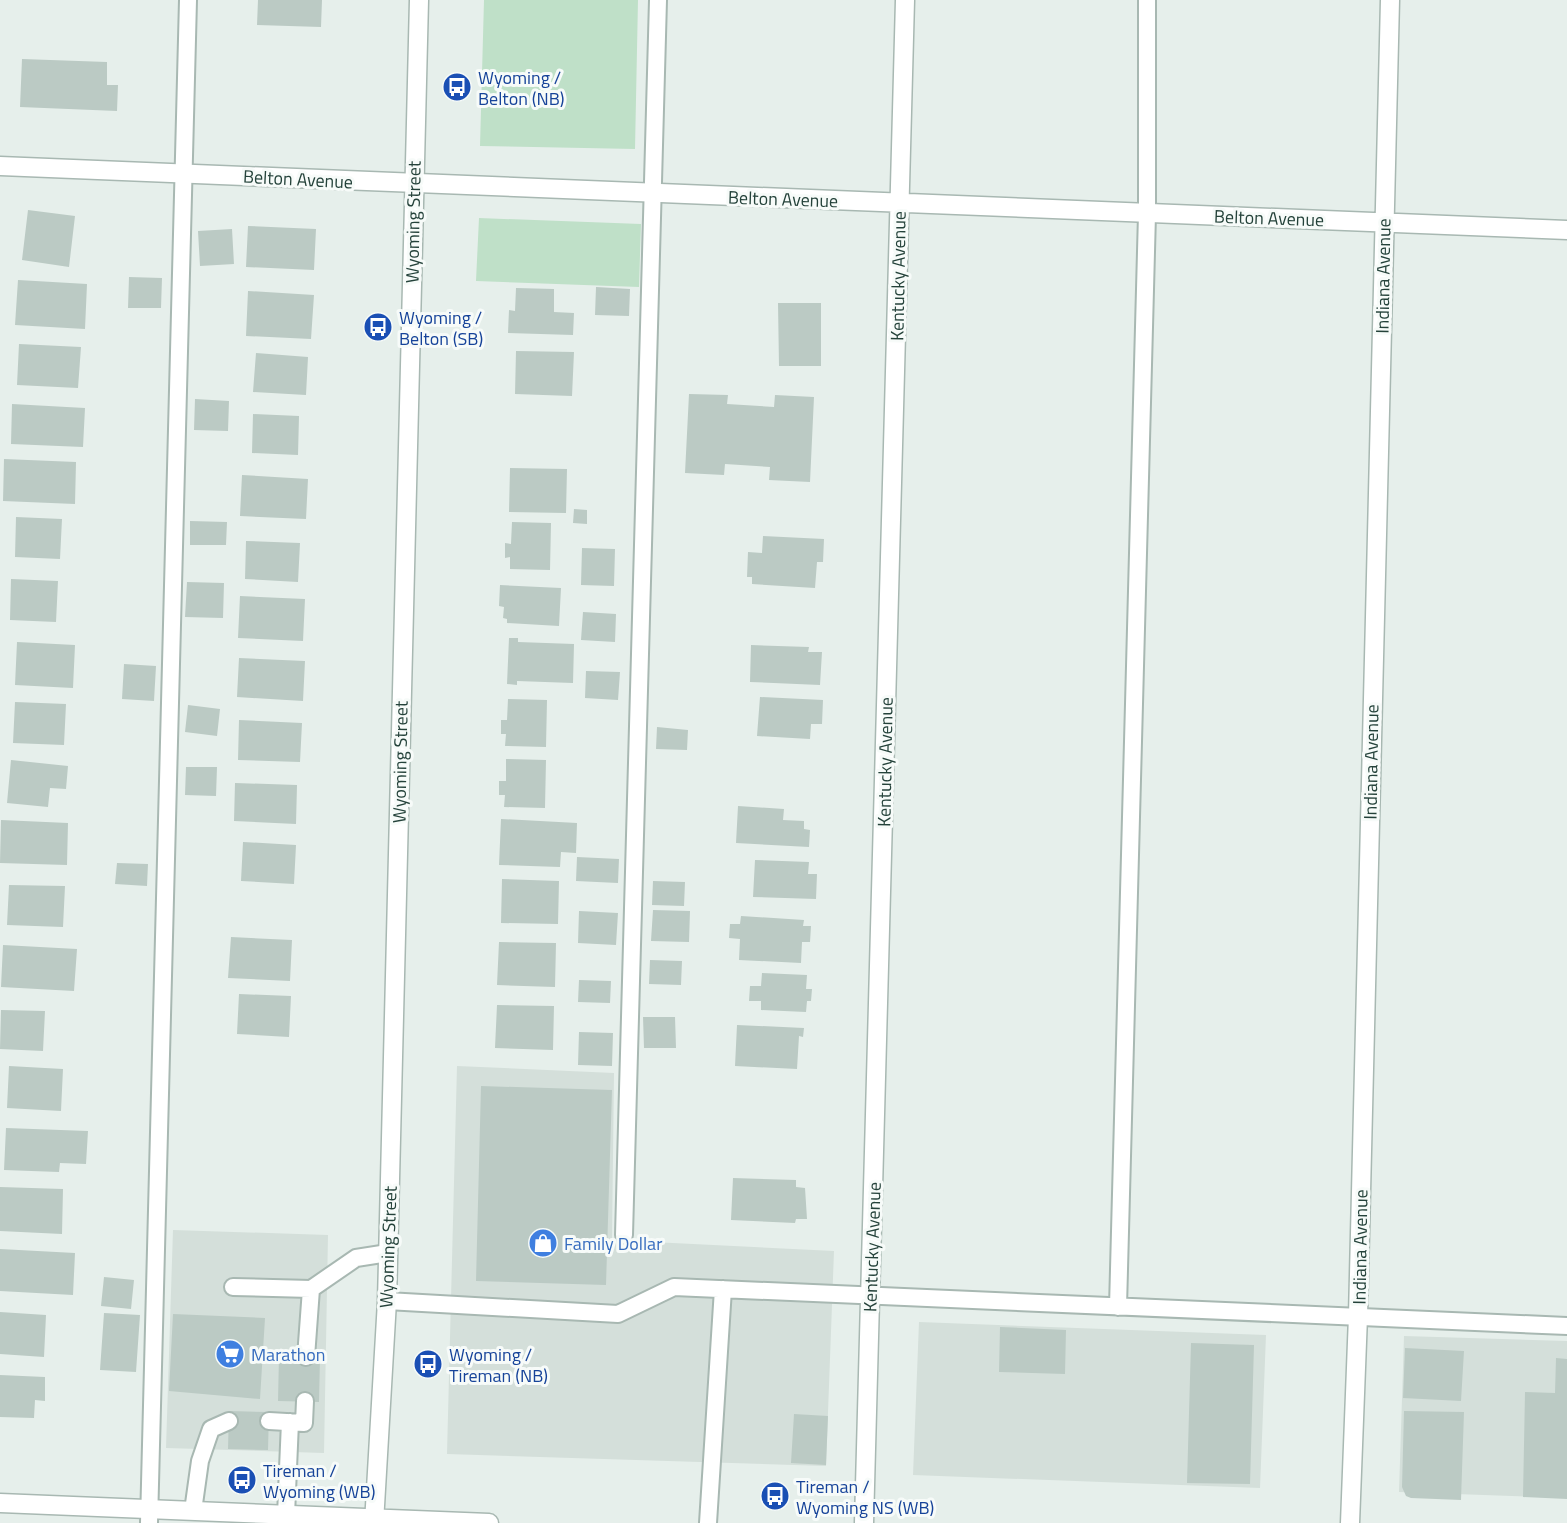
<svg xmlns="http://www.w3.org/2000/svg" width="1567" height="1523" font-family="'Titillium Web',sans-serif">
<style>
.built{fill:#d4dfda}
.green{fill:#bfe0c8}
.building{fill:#bbcac4}
.lines{fill:none;stroke-linecap:round;stroke-linejoin:round}
.service-casing{stroke:#a8b8b2;stroke-width:20}
.minor-casing{stroke:#a8b8b2;stroke-width:21}
.tertiary-casing{stroke:#a8b8b2;stroke-width:21}
.service{stroke:#fff;stroke-width:16}
.minor{stroke:#fff;stroke-width:18}
.tertiary{stroke:#fff;stroke-width:18}
.labels{text-anchor:middle;dominant-baseline:central;stroke-width:6;stroke-linejoin:round;paint-order:stroke}
.transit-label{font-size:18px;fill:#164399;stroke:#f7fbf9;text-anchor:start}
.street-label{font-size:18px;fill:#24423a;stroke:#f7fbf9}
.shop-label{font-size:18px;fill:#366cbe;stroke:#f7fbf9;text-anchor:start}
</style>
<rect width="100%" height="100%" fill="#e6efeb"/>
<path class="built" d="M457,1066l157,7 -2,167 222,11 -8,215 -379,-12z
M173,1230l155,5 -4,218 -158,-5z
M919,1322l347,13 -6,153 -347,-13z
M1404,1336l163,5v157l-168,-6z"/>
<path class="green" d="M484,0h154l-3,149 -155,-3z
M479,218l162,6 -2,63 -163,-6z"/>
<path class="building" d="M258,0h64l-1,27 -64,-2z
M22,59l85,3v23h11l-1,26 -97,-4z
M28,210l47,6 -6,51 -47,-7z
M248,226l68,3 -2,41 -68,-3z
M232,229l2,35 -34,2 -2,-35z
M129,277l33,1 -1,30h-33z
M18,280l69,4 -2,45 -70,-4z
M596,287l34,2 -1,27 -34,-1z
M516,288l38,1v23l20,1 -1,22 -65,-2 1,-23 6,1z
M248,291l66,4 -3,44 -65,-3z
M778,303h43v63h-42z
M19,344l62,3 -3,41 -61,-3z
M516,351l58,1 -2,44 -57,-2z
M256,353l52,4 -2,38 -53,-3z
M689,394l39,1 -1,9 47,3 1,-12 39,2 -4,85 -41,-2 1,-13 -45,-3 -1,11 -39,-2z
M195,399l34,2 -1,30 -34,-1z
M12,404l73,4 -2,39 -72,-3z
M253,414l46,2 -1,39 -46,-2z
M4,459l72,3 -1,42 -72,-3z
M510,468l57,1 -1,44 -57,-1z
M242,475l66,4 -2,40 -66,-3z
M574,509l13,1v14l-14,-1z
M16,517l46,2 -2,40 -45,-2z
M190,521l37,1 -1,23h-36z
M512,522l39,1 -1,47 -40,-1v-12l-5,1v-15l6,1z
M763,536l61,3 -1,23h-6l-2,26 -63,-4v-7h-5l1,-25 14,1z
M246,541l54,2 -2,39 -53,-3z
M582,548l33,1 -1,37 -33,-1z
M11,579l47,2 -2,41 -46,-2z
M187,582l37,1 -1,35 -38,-1z
M500,585l61,3 -2,38 -52,-3v-4l-4,-1 1,-11 -5,-1z
M240,596l65,3 -2,42 -65,-3z
M583,612l33,2 -1,28 -34,-2z
M509,638h9v4l56,2 -1,39 -56,-2v4l-10,-1z
M17,642l58,3 -2,43 -58,-3z
M751,645l58,2 -1,5h14l-2,33 -70,-3z
M239,658l66,3 -2,40 -66,-4z
M124,664l32,2 -2,35 -32,-2z
M586,671l34,1 -2,28 -33,-2z
M760,697l63,3 -1,24h-11l-1,15 -53,-3z
M508,699l39,1 -1,47 -41,-1 1,-12h-5v-14h6z
M15,702l51,2 -2,41 -51,-2z
M188,705l32,4 -3,27 -32,-4z
M239,720l63,3 -2,39 -62,-2z
M657,727l31,3 -1,20 -31,-1z
M506,759l40,1 -1,48 -41,-1 1,-12h-6v-14h7z
M11,760l57,6 -2,23 -16,-1 -2,19 -41,-4z
M186,767h31l-1,29 -31,-1z
M235,783l62,2 -1,39 -62,-3z
M738,806l46,3 -1,11 21,1v8l6,1 -1,17 -73,-4z
M501,819l76,4 -1,30 -15,-1 -1,15 -61,-2z
M1,820l67,3 -1,42 -67,-2z
M243,842l53,3 -2,39 -53,-3z
M577,857l42,2 -1,24 -42,-2z
M755,860l54,2 -1,12h9l-1,25 -63,-2z
M117,863l31,1 -1,22 -32,-2z
M502,879l57,2 -1,43 -57,-1z
M653,881l32,1 -1,24 -32,-1z
M9,885l56,1 -2,41 -56,-2z
M653,910l37,1 -1,31 -38,-1z
M579,911l39,2 -2,32 -38,-2z
M741,916l63,4 -1,6h8l-1,16h-8l-1,21 -62,-3 1,-21 -11,-1 1,-14h10z
M231,937l61,3 -2,41 -62,-3z
M499,942l57,1 -1,44 -58,-2z
M3,945l74,4 -3,42 -73,-4z
M650,960l32,1 -1,24 -32,-1z
M762,973l45,2 -1,14h6l-1,12h-4l-1,11 -45,-2v-9h-12l1,-15h11z
M579,980l32,1 -1,22 -32,-1z
M239,994l52,2 -2,41 -52,-3z
M497,1005l57,1 -1,44 -58,-2z
M1,1010l44,1 -2,40 -43,-2z
M643,1017h32l1,31h-32z
M737,1025l67,3 -1,9 -4,-1 -2,33 -62,-3z
M579,1032l34,1 -1,33 -34,-1z
M9,1066l54,3 -2,42 -54,-3z
M481,1086l131,4 -6,195 -130,-4z
M6,1128l82,3 -2,33 -26,-1 -1,9 -55,-2z
M733,1178l63,2v7l9,1 2,31h-11l-1,4 -64,-3z
M0,1187l63,2 -1,45 -62,-3z
M0,1249l75,4 -2,42 -73,-4z
M104,1277l30,3 -3,29 -30,-3z
M0,1312l46,3 -2,42 -44,-3z
M104,1313l36,2 -4,57 -36,-2z
M173,1314l92,4 -5,81 -91,-8z
M1000,1327l66,3 -1,44 -66,-2z
M1191,1343l63,2 -4,139 -63,-1z
M1405,1348l59,3 -3,50 -58,-3z
M279,1356l41,1 -1,45 -41,-1z
M1556,1358l11,1v140l-44,-2 2,-105 30,1z
M0,1375l45,2v24l-10,-1 -1,18 -34,-1z
M229,1411l40,1 -1,38 -40,-1z
M1404,1411l60,1 -3,88 -50,-2 -5,-2 -4,-9z
M794,1414l34,2 -2,49 -35,-2z"/>
<g class="lines">
<g class="service-casing">
<path id="service" d="M624,1235l34,-1235
M233,1287l78,2 45,-31 32,-5
M387,1301l231,13 56,-27 893,39
M1118,1307l29,-1093v-214
M306,1357l5,-68
M269,1421l35,2 1,-22
M193,1511l7,-50 11,-32 18,-8
M286,1515l4,-93
M149,1523l39,-1523
M708,1523l15,-234"/>
</g>
<g class="minor-casing">
<path id="minor" d="M0,166l1567,64
M864,1523l41,-1523
M1350,1523l8,-207 32,-1316"/>
</g>
<g class="tertiary-casing">
<path id="tertiary" d="M0,1503l489,20
M374,1523l13,-222 32,-1301"/>
</g>
<use href="#service" class="service"/>
<use href="#minor" class="minor"/>
<use href="#tertiary" class="tertiary"/>
</g>
<defs>
<g id="bus-disc" transform="scale(1.5)"><circle r="9.5" fill="#1a4fb4" stroke="#f7fbf9"/><path d="M-5-6H5V4H4V6H2V4H-2V6H-4V4H-5ZM-3.5-4V0h7V-4ZM-3.5 1.2v1.5H-2V1.2ZM2 1.2v1.5H3.5V1.2Z" fill="#fff"/></g>
<g id="shop-disc" transform="scale(1.5)"><circle r="9.5" fill="#3f7fe0" stroke="#f7fbf9"/><path d="M-5-2.5h2.3a2.7 3.5 0 0 1 5.4 0H5L5.5 6h-11ZM-1.5-2.5h3a1.5 2.3 0 0 0-3 0Z" fill="#fff"/></g>
<g id="supermarket-disc" transform="scale(1.5)"><circle r="9.5" fill="#3f7fe0" stroke="#f7fbf9"/><path d="M-6-5.5h2.5l.6 2H6L4.5 2H-2.5L-4.4-4H-6ZM-1.5 3.2a1.3 1.3 0 1 0 .1 0ZM3 3.2a1.3 1.3 0 1 0 .1 0Z" fill="#fff"/></g>
</defs>
<g fill-rule="evenodd">
<use href="#bus-disc" x="457" y="87"/>
<use href="#bus-disc" x="378" y="327"/>
<use href="#shop-disc" x="543" y="1243"/>
<use href="#supermarket-disc" x="230" y="1354"/>
<use href="#bus-disc" x="428" y="1364"/>
<use href="#bus-disc" x="242" y="1480"/>
<use href="#bus-disc" x="775" y="1496"/>
</g>
<g class="labels">
<g class="transit-label">
<text x="478" y="77">Wyoming /<tspan x="478" dy="21">Belton (NB)</tspan></text>
<text x="399" y="317">Wyoming /<tspan x="399" dy="21">Belton (SB)</tspan></text>
<text x="449" y="1354">Wyoming /<tspan x="449" dy="21">Tireman (NB)</tspan></text>
<text x="263" y="1470">Tireman /<tspan x="263" dy="21">Wyoming (WB)</tspan></text>
<text x="796" y="1486">Tireman /<tspan x="796" dy="21">Wyoming NS (WB)</tspan></text>
</g>
<g class="street-label">
<text transform="translate(298 179) rotate(3)">Belton Avenue</text>
<text transform="translate(783 199) rotate(2)">Belton Avenue</text>
<text transform="translate(1269 218) rotate(2)">Belton Avenue</text>
<text transform="translate(413 222) rotate(-89)">Wyoming Street</text>
<text transform="translate(898 276) rotate(-89)">Kentucky Avenue</text>
<text transform="translate(1383 276) rotate(-89)">Indiana Avenue</text>
<text transform="translate(400 762) rotate(-89)">Wyoming Street</text>
<text transform="translate(885 762) rotate(-89)">Kentucky Avenue</text>
<text transform="translate(1371 762) rotate(-89)">Indiana Avenue</text>
<text transform="translate(388 1247) rotate(-88)">Wyoming Street</text>
<text transform="translate(872 1247) rotate(-88)">Kentucky Avenue</text>
<text transform="translate(1360 1247) rotate(-89)">Indiana Avenue</text>
</g>
<g class="shop-label">
<text x="564" y="1243">Family Dollar</text>
<text x="251" y="1354">Marathon</text>
</g>
</g>
</svg>
